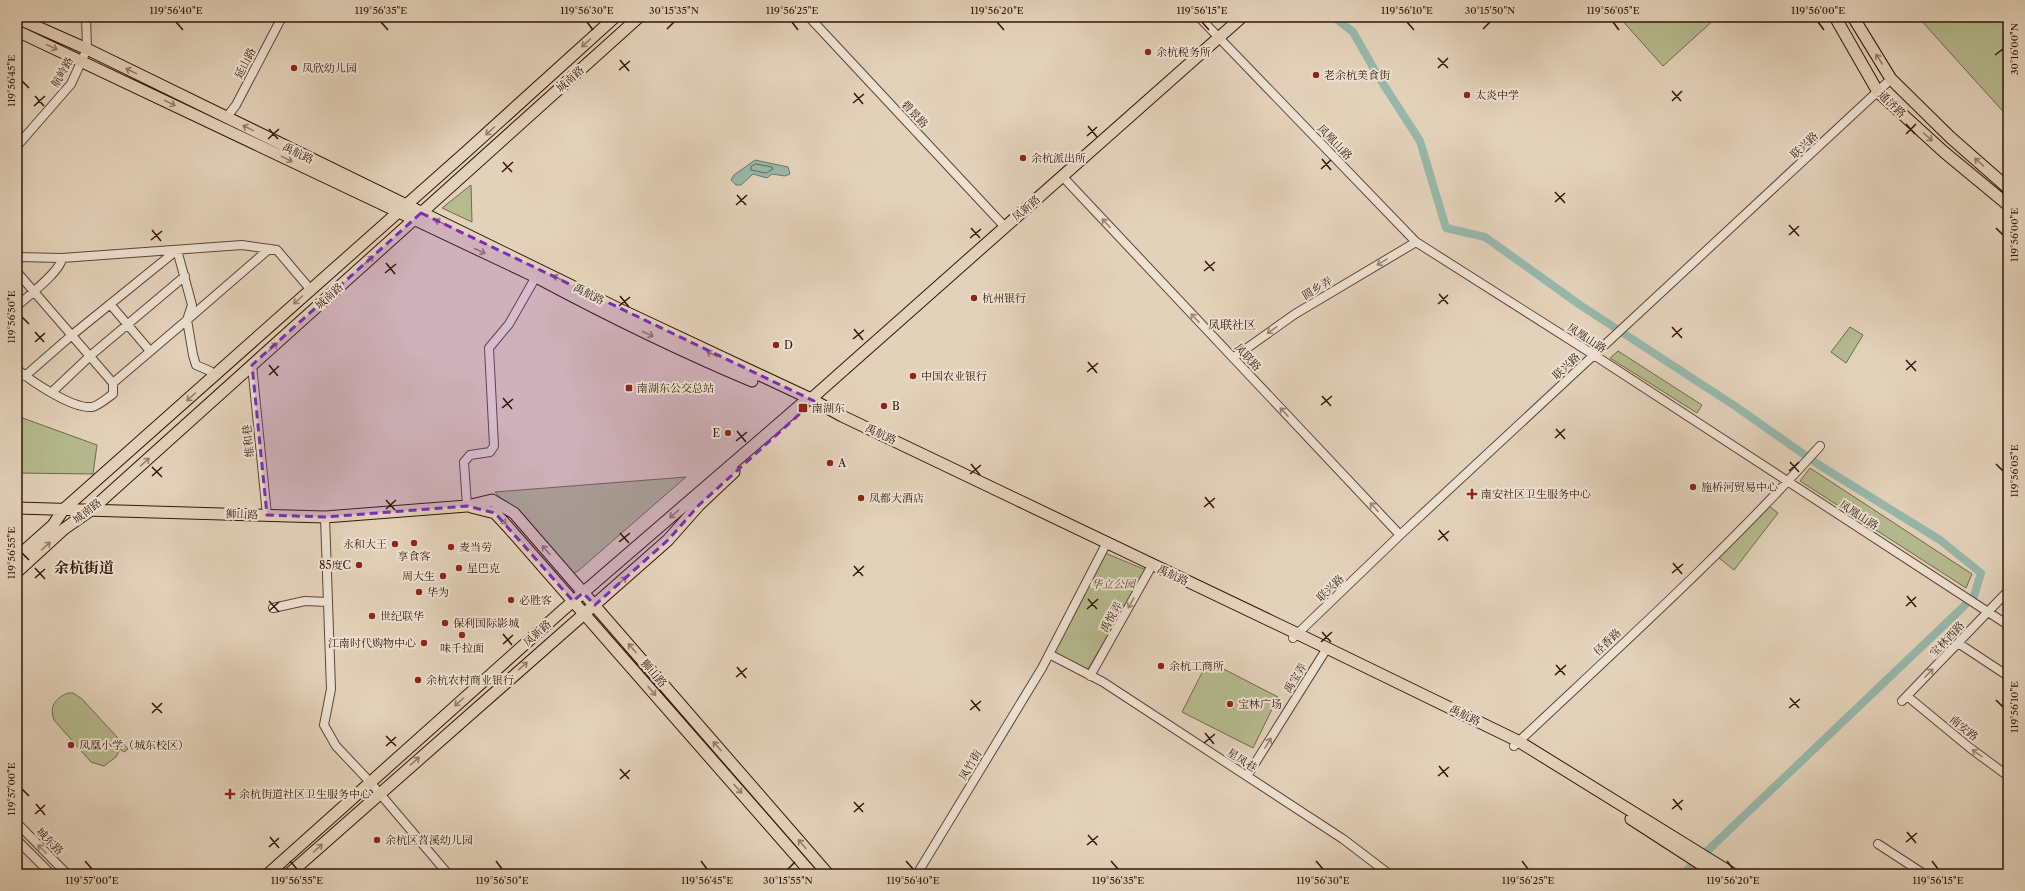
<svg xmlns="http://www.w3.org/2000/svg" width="2025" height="891" font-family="'Libre Caslon Text','Noto Serif SC',serif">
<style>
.green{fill:#b5bb8f;stroke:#75684c}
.water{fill:#96b8ab;stroke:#6f766a}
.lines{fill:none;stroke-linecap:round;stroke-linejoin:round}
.shore{stroke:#66665a;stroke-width:1}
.canal{stroke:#96b8ab;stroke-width:8}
.minor-casing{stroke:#604434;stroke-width:10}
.major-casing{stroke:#351408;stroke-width:13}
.minor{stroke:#ede2d2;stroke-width:8}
.major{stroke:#e3d2ba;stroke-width:11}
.oneway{stroke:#957c6a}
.oneway2{stroke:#9a8577}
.marked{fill:#7b2cbf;fill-opacity:0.2;stroke:#7b2cbf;stroke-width:3;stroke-dasharray:8 5;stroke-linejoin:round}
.ticks{fill:none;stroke:#351408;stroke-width:1.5}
.poi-dot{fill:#8f2418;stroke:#ede2d2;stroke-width:1.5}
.labels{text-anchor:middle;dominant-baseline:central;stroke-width:4;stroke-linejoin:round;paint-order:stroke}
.poi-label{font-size:11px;fill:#351408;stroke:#ede2d2;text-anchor:start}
.street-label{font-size:11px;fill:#351408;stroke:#ede2d2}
.park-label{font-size:11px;font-style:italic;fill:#5b4630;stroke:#ede2d2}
.neighbourhood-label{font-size:12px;fill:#351408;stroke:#ede2d2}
.district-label{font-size:15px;font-weight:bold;fill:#351408;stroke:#ede2d2}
.neatline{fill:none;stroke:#351408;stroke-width:1.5}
.ticks-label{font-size:10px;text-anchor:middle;fill:#351408}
</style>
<rect width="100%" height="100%" fill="#e3d2ba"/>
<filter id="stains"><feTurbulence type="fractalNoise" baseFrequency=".005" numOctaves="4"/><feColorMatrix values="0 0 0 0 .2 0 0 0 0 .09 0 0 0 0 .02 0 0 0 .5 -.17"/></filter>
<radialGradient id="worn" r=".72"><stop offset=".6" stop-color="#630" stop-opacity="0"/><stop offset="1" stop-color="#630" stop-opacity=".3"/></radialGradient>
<path class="green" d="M1619,17h98l-54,49z
M1918,17h90v100z
M471,185l1,37 -30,-14z
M1850,327l13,8 -17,28 -15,-11z
M1618,351l84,54 -5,8 -87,-55z
M17,416l80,29 -4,29 -76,-1z
M1810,468l162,106 -6,14 -166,-107z
M686,477l-108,94 -9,4 -74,-83z
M1769,506l9,7 -44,57 -15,-12z
M1105,553l41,17 -58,99 -36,-14z
M1208,661l70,36 -25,51 -71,-36z
M68,693h5l9,6 46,50 -4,3 -4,-3 -4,8 -12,9 -13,-4 -37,-42c-5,-13 1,-22 14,-27z"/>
<path class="water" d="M755,160l33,7 2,7 -5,2 -13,-2 -5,4 -14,-4 -12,11h-5l-5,-5 3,-5z"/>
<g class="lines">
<path class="shore" d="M756,164l16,3 1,2 -7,4 -15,-3v-3z"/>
<path class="canal" d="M1334,17l19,15 25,44 42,65 26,87 39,9 95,68 155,101 84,59 121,75 41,33 -7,23 -14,14 -277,264"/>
<g class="minor-casing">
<path id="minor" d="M809,17l196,210
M1199,17l217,225 178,113 414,270
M226,118l10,-13 46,-88
M17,146l54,-62 16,-35 -1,-32
M1062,176l338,359
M17,257l45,1 180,-13 35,5 33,39
M17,272l96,111v11c-6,4 -15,12 -21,13 -20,2 -61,-26 -75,-38
M110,304l40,47
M17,306c11,-10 44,-35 45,-48
M1233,358l62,-44 121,-72
M252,365l15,150
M25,376l47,-41 105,-85 15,55 -5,15 -74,63
M212,377l-2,-6 -14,-6 -3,-10 -6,-35 82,-71
M52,392l38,-36 95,-80
M467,506l-3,-44 6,-7 20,-3 4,-6 -5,-98 20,-24 29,-51
M325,517l6,172 -7,36 12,21 34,36 78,92
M273,608l32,-7 23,1
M1293,638l107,-103 491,-456
M1958,643l50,33
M1049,654l54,28 240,157 46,35
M1090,676l60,-107
M1907,696l63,52 38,28
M1902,701l106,-110
M1514,746c104,-98 211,-194 306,-300
M1247,776l77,-123
M17,823l50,51
M17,840l34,34
M1878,844l46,30
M917,874l125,-206 62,-120"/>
</g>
<g class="major-casing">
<path id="major" d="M1835,17l43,75 66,60 64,53
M1853,17l38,62 59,58 58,51
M17,18l70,31 530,259 194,91 31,17 456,218 220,107 215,133
M17,31l519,246c71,38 142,73 216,104
M471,507l24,6 13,14 304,347
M17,508l308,9 142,-11 25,-6 22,13 314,361
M17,557l36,-32 11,-16 403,-358 148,-134
M17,572l47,-43 27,-19 548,-493
M1631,819l85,55
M268,874l295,-264 241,-208 7,-3 431,-382
M289,874l379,-334 31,-35 35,-33"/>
</g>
<use href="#minor" class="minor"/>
<use href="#major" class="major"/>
</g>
<defs><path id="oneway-shaft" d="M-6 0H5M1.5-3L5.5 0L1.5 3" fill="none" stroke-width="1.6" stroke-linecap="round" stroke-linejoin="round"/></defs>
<g class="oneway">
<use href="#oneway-shaft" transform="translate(586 43) rotate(138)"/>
<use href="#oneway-shaft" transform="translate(52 47) rotate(25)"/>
<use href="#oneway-shaft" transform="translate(1879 59) rotate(-123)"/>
<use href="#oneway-shaft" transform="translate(131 71) rotate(-154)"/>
<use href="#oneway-shaft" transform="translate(170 103) rotate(26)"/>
<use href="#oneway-shaft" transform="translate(248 128) rotate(-154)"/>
<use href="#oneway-shaft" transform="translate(490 131) rotate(138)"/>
<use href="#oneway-shaft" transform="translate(1928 137) rotate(42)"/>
<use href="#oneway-shaft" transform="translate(287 159) rotate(26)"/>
<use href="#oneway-shaft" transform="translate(1979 162) rotate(-139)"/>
<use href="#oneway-shaft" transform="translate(440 222) rotate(-155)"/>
<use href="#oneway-shaft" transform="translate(480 251) rotate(25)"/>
<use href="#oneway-shaft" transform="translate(369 260) rotate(-42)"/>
<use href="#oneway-shaft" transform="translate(558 278) rotate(-153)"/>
<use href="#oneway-shaft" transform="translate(298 300) rotate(138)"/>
<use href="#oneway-shaft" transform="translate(648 334) rotate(25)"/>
<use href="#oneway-shaft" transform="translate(273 347) rotate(-42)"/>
<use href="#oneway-shaft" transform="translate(712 354) rotate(-154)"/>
<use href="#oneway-shaft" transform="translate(191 397) rotate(138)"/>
<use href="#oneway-shaft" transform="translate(145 462) rotate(-42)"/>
<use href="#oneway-shaft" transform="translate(674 514) rotate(139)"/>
<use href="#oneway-shaft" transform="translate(502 520) rotate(45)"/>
<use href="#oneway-shaft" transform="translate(46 546) rotate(-42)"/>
<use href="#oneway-shaft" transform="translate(546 550) rotate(-131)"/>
<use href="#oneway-shaft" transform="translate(622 581) rotate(-42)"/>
<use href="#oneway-shaft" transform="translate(632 648) rotate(-131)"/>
<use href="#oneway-shaft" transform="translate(523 666) rotate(-41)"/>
<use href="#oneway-shaft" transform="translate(652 691) rotate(50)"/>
<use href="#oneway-shaft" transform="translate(459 702) rotate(138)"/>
<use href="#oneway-shaft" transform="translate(717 746) rotate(-131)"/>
<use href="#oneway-shaft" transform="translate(415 761) rotate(-41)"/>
<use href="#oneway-shaft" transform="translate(738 789) rotate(48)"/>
<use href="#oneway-shaft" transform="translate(802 844) rotate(-131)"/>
<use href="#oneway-shaft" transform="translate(318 848) rotate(-42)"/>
</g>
<g class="oneway2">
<use href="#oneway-shaft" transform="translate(1106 223) rotate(-133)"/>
<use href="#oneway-shaft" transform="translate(1382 262) rotate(149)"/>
<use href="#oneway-shaft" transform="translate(1195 318) rotate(-133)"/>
<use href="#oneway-shaft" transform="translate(1272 330) rotate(145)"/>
<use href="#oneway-shaft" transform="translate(1284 412) rotate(-133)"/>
<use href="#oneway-shaft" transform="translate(1374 507) rotate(-133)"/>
<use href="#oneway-shaft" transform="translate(1131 603) rotate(119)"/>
<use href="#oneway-shaft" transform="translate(1929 673) rotate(-46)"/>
<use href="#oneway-shaft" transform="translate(1268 743) rotate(-58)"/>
<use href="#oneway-shaft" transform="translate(1977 753) rotate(-144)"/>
<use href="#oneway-shaft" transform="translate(42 849) rotate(-135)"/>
</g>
<path class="marked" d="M421,213l393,188 -115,104 -31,35 -73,65 -12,-12 -10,8 -78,-88 -28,-7 -142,11 -58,-2 -15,-150z"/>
<path class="ticks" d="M176,22l7,8M381,22l7,8M587,22l6,8M792,22l6,8M997,22l7,8M1202,22l7,8M1407,22l7,8M1613,22l6,8M1818,22l6,8M667,29l7,-7M1483,29l7,-7M1995,55l8,-6M1438,58l10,10M620,60l9,11M1438,68l10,-10M619,70l11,-9M22,81l7,7M1672,91l9,10M854,93l9,11M35,96l9,10M1672,101l10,-10M853,103l11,-9M34,106l11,-10M1906,124l9,10M1088,126l9,11M269,129l9,10M1906,134l10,-10M1087,136l10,-9M268,139l11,-10M1322,159l9,11M503,162l9,10M1321,169l10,-9M502,172l11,-10M1555,192l10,11M737,195l9,10M1555,202l10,-9M736,205l11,-10M1789,225l10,11M971,228l9,10M1996,228l7,7M152,230l9,11M1789,235l10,-9M970,238l11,-9M151,240l11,-9M1205,261l9,10M386,263l9,11M1204,271l11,-9M385,273l11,-9M1439,294l9,10M620,296l9,11M1438,304l10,-9M619,306l11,-9M22,317l7,7M1672,327l10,11M854,329l9,11M35,332l9,10M1672,337l10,-9M853,339l11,-9M35,342l10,-9M1906,360l10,11M1088,362l9,11M269,365l9,11M1906,370l10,-9M1087,372l11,-9M269,375l10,-9M1322,396l9,10M503,398l9,11M1321,405l11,-9M502,408l11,-9M1556,429l9,10M737,431l9,11M1555,438l10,-9M736,441l11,-9M1790,462l9,10M971,464l9,11M1996,464l7,7M152,467l10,10M1789,471l10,-9M970,474l11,-9M152,476l10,-9M1205,497l9,11M386,500l9,10M1204,507l11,-9M386,509l10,-9M1439,530l9,11M620,533l9,10M1438,540l11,-9M619,542l11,-9M22,553l7,7M1673,563l9,11M854,566l9,10M35,568l10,11M1672,573l11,-9M853,576l11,-10M35,578l10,-9M1907,596l9,11M1088,599l9,10M269,601l10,11M1906,606l10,-9M1087,609l11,-10M269,611l10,-9M1322,632l9,10M503,634l9,11M1321,642l11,-10M503,644l10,-9M1556,665l9,10M737,667l9,11M1555,675l11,-10M736,677l11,-9M1790,698l9,10M971,700l9,11M1996,700l7,7M152,703l10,10M1789,708l11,-9M970,710l11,-9M152,713l10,-10M1205,733l9,11M386,736l10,10M1204,743l11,-9M386,746l10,-9M1439,766l9,11M620,769l9,10M1438,776l11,-9M620,779l10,-9M22,789l7,7M1673,799l9,11M854,802l9,10M36,804l9,11M1672,809l11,-9M854,812l10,-9M35,814l10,-9M1907,832l9,11M1088,835l9,10M270,837l9,11M1906,842l11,-9M1087,845l11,-9M269,847l10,-9M85,861l7,8M290,861l7,8M496,861l6,8M701,861l6,8M906,861l7,8M1111,861l7,8M1316,861l7,8M1522,861l6,8M1727,861l6,8M1932,861l6,8M788,869l7,-7"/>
<g class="poi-dot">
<circle cx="1148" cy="52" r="4"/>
<circle cx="294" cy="68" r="4"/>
<circle cx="1316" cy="75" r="4"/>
<circle cx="1467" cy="95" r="4"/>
<circle cx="1023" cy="158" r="4"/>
<circle cx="974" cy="298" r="4"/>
<circle cx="776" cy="345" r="4"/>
<circle cx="913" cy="376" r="4"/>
<rect x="625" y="384" width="8" height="8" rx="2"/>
<circle cx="884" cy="406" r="4"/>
<rect x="798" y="403" width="10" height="10" rx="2"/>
<circle cx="728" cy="433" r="4"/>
<circle cx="830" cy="463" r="4"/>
<circle cx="1693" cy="487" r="4"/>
<path d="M1470 488h4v4h4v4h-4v4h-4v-4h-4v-4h4z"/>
<circle cx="861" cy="498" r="4"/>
<circle cx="414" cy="543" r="4"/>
<circle cx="395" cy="544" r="4"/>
<circle cx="451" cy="547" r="4"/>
<circle cx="359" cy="565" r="4"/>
<circle cx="459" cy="568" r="4"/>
<circle cx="443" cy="576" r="4"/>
<circle cx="419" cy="592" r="4"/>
<circle cx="511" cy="600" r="4"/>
<circle cx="372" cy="616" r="4"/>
<circle cx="445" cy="623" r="4"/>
<circle cx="462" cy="635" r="4"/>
<circle cx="424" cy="643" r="4"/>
<circle cx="1161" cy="666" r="4"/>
<circle cx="418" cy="680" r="4"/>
<circle cx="1230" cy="704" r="4"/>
<circle cx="71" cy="745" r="4"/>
<path d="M228 788h4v4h4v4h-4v4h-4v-4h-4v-4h4z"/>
<circle cx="377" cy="840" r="4"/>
</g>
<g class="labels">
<g class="poi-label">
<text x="1156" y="52">余杭税务所</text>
<text x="302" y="68">凤欣幼儿园</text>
<text x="1324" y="75">老余杭美食街</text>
<text x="1475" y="95">太炎中学</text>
<text x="1031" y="158">余杭派出所</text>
<text x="982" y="298">杭州银行</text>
<text x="784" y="345">D</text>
<text x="921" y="376">中国农业银行</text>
<text x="637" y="388">南湖东公交总站</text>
<text x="892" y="406">B</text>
<text x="812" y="408">南湖东</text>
<text x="720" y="433" text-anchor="end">E</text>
<text x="838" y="463">A</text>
<text x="1701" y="487">施桥河贸易中心</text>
<text x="1481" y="494">南安社区卫生服务中心</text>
<text x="869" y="498">凤都大酒店</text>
<text x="387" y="544" text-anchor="end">永和大王</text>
<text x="459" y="547">麦当劳</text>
<text x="414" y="556" text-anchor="middle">享食客</text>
<text x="351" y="565" text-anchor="end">85度C</text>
<text x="467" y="568">星巴克</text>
<text x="435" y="576" text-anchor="end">周大生</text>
<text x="427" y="592">华为</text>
<text x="519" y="600">必胜客</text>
<text x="380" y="616">世纪联华</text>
<text x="453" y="623">保利国际影城</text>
<text x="416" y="643" text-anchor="end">江南时代购物中心</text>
<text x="462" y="648" text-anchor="middle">味千拉面</text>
<text x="1169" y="666">余杭工商所</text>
<text x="426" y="680">余杭农村商业银行</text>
<text x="1238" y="704">宝林广场</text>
<text x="79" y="745">凤凰小学（城东校区）</text>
<text x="239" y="794">余杭街道社区卫生服务中心</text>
<text x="385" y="840">余杭区苕溪幼儿园</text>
</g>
<g class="street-label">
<text transform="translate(245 63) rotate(-63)">延山路</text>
<text transform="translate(62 72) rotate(-61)">航岭路</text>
<text transform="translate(570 79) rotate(-42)">城南路</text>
<text transform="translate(1892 104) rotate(44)">通济路</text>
<text transform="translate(915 114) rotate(47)">碧景路</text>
<text transform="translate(1335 142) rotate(46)">凤凰山路</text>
<text transform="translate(1804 145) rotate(-43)">联兴路</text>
<text transform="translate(298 153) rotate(26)">禹航路</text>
<text transform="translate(1026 208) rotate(-41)">凤新路</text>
<text transform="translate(1317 288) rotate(-31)">圆乡弄</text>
<text transform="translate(589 294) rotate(27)">禹航路</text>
<text transform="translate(329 296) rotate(-42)">城南路</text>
<text transform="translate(1587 338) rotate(33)">凤凰山路</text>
<text transform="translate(1248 357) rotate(47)">凤联路</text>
<text transform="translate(1566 366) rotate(-43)">联兴路</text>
<text transform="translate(881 434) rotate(25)">禹航路</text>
<text transform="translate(248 441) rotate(-96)">维和巷</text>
<text transform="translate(87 511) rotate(-38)">城南路</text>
<text transform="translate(242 514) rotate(2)">狮山路</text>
<text transform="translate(1859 515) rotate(33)">凤凰山路</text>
<text transform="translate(1173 575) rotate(25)">禹航路</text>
<text transform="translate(1330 588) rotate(-44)">联兴路</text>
<text transform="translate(1111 617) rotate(-61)">禹悦弄</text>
<text transform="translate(537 633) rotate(-42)">凤新路</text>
<text transform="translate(1947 639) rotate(-46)">宝林西路</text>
<text transform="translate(1607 642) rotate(-44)">径香路</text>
<text transform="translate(654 673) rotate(49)">狮山路</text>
<text transform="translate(1295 678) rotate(-58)">禹宝弄</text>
<text transform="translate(1465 715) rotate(26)">禹航路</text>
<text transform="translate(1964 728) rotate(39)">南安路</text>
<text transform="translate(1242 760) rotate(33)">星凤巷</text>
<text transform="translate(970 765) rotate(-59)">凤竹街</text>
<text transform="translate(50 841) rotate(45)">城东路</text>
</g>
<g class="park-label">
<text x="1113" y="584">华立公园</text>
</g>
<g class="neighbourhood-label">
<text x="1232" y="324">凤联社区</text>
</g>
<g class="district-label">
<text x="84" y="567">余杭街道</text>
</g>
</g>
<rect width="2025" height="891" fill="none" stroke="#e3d2ba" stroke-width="44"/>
<rect x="22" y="22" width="1981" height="847" class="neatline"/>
<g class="ticks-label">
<text x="176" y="14">119°56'40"E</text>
<text x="381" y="14">119°56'35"E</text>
<text x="587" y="14">119°56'30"E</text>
<text x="674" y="14">30°15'35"N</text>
<text x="792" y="14">119°56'25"E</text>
<text x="997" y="14">119°56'20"E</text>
<text x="1202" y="14">119°56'15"E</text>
<text x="1407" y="14">119°56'10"E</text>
<text x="1490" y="14">30°15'50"N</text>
<text x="1613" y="14">119°56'05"E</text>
<text x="1818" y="14">119°56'00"E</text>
<text transform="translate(2014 49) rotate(-90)" y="4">30°16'00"N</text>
<text transform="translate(11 81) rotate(-90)" y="4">119°56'45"E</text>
<text transform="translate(2014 235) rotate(-90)" y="4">119°56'00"E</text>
<text transform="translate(11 317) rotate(-90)" y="4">119°56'50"E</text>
<text transform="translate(2014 471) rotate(-90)" y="4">119°56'05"E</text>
<text transform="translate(11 553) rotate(-90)" y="4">119°56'55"E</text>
<text transform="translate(2014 707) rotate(-90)" y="4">119°56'10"E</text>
<text transform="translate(11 789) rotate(-90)" y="4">119°57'00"E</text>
<text x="92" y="884">119°57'00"E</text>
<text x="297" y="884">119°56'55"E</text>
<text x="502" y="884">119°56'50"E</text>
<text x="707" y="884">119°56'45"E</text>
<text x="788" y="884">30°15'55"N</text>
<text x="913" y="884">119°56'40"E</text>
<text x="1118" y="884">119°56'35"E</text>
<text x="1323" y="884">119°56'30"E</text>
<text x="1528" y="884">119°56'25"E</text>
<text x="1733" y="884">119°56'20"E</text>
<text x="1938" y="884">119°56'15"E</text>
</g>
<rect width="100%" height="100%" filter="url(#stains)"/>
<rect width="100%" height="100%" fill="url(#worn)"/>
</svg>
